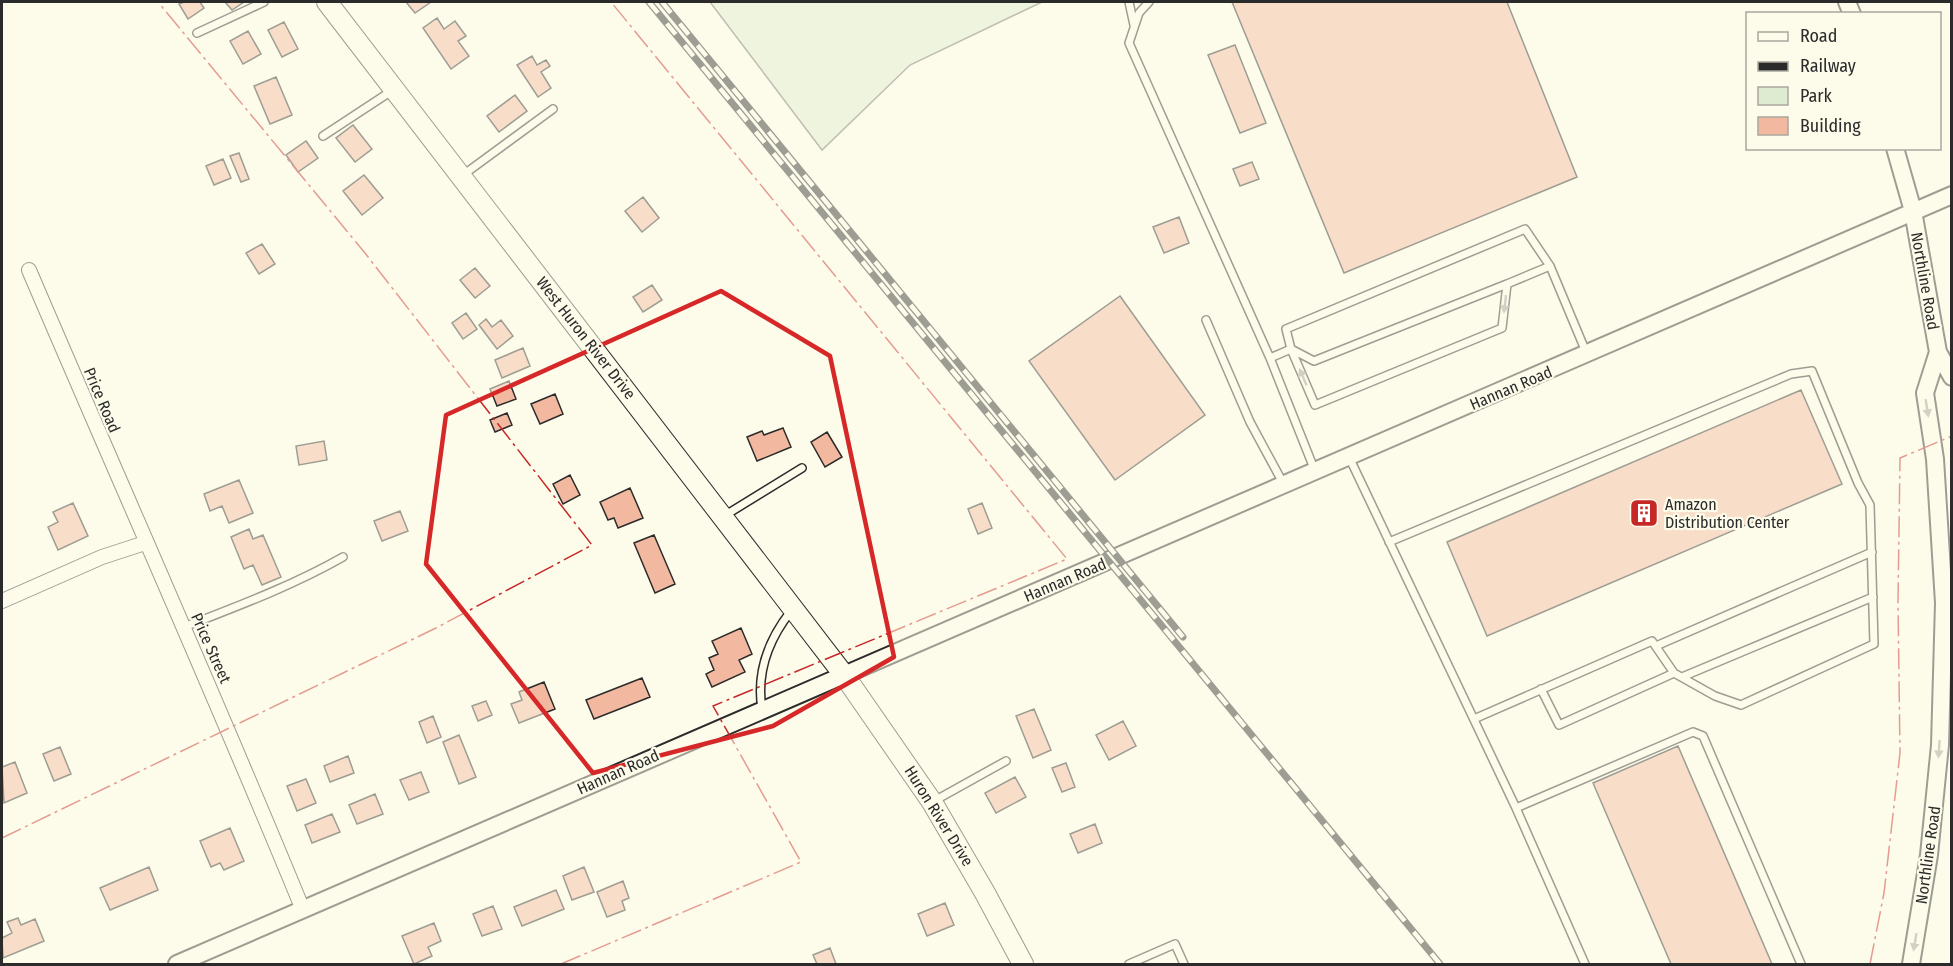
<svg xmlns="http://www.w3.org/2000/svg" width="1953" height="966" font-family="'Fira Sans Condensed',sans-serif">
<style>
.green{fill:#deebd1;stroke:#74746e;stroke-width:1.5}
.building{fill:#f2b8a0;stroke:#2b2b2b;stroke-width:1.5}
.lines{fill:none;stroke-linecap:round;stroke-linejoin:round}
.service-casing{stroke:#2b2b2b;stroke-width:10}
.minor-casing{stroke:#2b2b2b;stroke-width:16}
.tertiary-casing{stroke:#2b2b2b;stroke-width:20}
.secondary-casing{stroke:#2b2b2b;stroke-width:22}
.service{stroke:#fdfbea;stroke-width:7}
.minor{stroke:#fdfbea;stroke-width:14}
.tertiary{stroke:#fdfbea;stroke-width:16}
.secondary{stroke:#fdfbea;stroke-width:20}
.rail-casing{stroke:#2b2b2b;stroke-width:7}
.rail{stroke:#fdfbea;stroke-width:4.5;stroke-dasharray:14;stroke-linecap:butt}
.power{stroke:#c62828;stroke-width:1.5;stroke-dasharray:21 4.5 3 4.5;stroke-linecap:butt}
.oneway{fill:#9e9d94}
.marked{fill:none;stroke:#d62828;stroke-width:4.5;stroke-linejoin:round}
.labels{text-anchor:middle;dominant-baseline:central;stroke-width:4.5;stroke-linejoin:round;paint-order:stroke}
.street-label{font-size:16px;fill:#2b2b2b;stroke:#fdfbea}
.poi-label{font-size:16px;fill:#2b2b2b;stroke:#fdfbea;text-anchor:start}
</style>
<rect width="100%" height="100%" fill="#fdfbea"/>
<path class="green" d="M710,2h332l-132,63 -88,85z"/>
<path class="building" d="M184,2h16l4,6 -16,11 -9,-15z
M225,2h19l-12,8z
M406,2h25l-16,11z
M1232,2h275l70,175 -233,96z
M437,18l7,11 11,-8 11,15 -8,5 11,15 -18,13 -28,-41z
M284,22l14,27 -16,8 -14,-27z
M248,31l13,23 -18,10 -13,-23z
M1235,45l31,78 -26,10 -32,-78z
M532,56l5,9 9,-5 4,6 -9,6 10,16 -13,9 -21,-32z
M276,77l16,38 -22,9 -16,-38z
M515,95l12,16 -28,21 -12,-16z
M353,125l19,24 -17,13 -19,-24z
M306,141l12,17 -20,14 -12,-17z
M239,153l10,26 -8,3 -11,-26z
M223,159l8,19 -17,7 -8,-19z
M1252,162l7,17 -19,7 -7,-17z
M364,175l19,23 -21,17 -19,-24z
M643,197l16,21 -17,14 -17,-21z
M1179,217l10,26 -25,10 -11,-26z
M262,244l13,20 -16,10 -13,-21z
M475,268l15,18 -15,12 -15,-18z
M652,285l10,15 -19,12 -10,-15z
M1120,296l85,119 -90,65 -86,-119z
M466,313l11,16 -14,10 -11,-16z
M486,319l6,8 9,-7 12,16 -16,13 -18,-24z
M523,348l7,18 -28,12 -7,-18z
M509,381l7,18 -19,7 -7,-17z
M1801,390l41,94 -355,152 -40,-94z
M555,394l8,20 -23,10 -9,-20z
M507,413l5,12 -17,7 -5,-12z
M783,428l8,19 -34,14 -10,-24 15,-6 2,4z
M827,432l15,25 -17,10 -14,-25z
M324,441l3,19 -28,5 -3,-19z
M570,475l10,20 -17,9 -10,-20z
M239,480l14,33 -24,10 -7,-17 -12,5 -6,-17z
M630,488l13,30 -25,10 -4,-10 -6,2 -8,-18z
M73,503l15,33 -30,14 -10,-23 10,-5 -5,-10z
M982,503l10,25 -14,6 -10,-25z
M400,511l8,20 -26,10 -8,-20z
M249,529l4,10 10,-4 18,42 -19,8 -9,-20 -9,4 -13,-32z
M654,535l21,49 -20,9 -21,-50z
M741,628l11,26 -13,6 6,12 -33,15 -6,-13 8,-4 -5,-12 9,-4 -6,-13z
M642,678l8,19 -56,22 -8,-19z
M544,682l11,27 -36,14 -8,-19 11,-4 -3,-8z
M486,701l6,14 -14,6 -6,-15z
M1034,709l17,41 -18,8 -17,-42z
M433,716l8,21 -14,6 -8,-21z
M1123,721l13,25 -27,14 -13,-25z
M459,735l17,42 -17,7 -16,-42z
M1678,746l94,218h-101l-78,-181z
M60,747l11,27 -17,7 -11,-27z
M348,756l6,17 -24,9 -6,-16z
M15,762l12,31 -23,10 -2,-36z
M1066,763l9,24 -13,5 -10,-24z
M421,772l8,20 -20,8 -9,-20z
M1015,777l11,20 -30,16 -11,-20z
M306,779l10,24 -19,8 -10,-25z
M375,794l8,20 -26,10 -8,-19z
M332,814l8,18 -28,11 -7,-18z
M1095,824l7,19 -24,10 -8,-19z
M230,828l14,33 -20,9 -4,-7 -9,4 -11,-26z
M149,867l9,23 -48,20 -10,-22z
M584,867l10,25 -22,8 -9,-24z
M623,881l6,17 -7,3 3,9 -18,7 -10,-25z
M556,890l8,19 -42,17 -8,-19z
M945,903l9,22 -27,11 -9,-22z
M493,906l9,23 -20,7 -9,-22z
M18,918l3,7 14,-6 9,22 -41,17 -1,-20 10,-5 -5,-11z
M434,923l7,18 -13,6 4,9 -18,8 -12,-28z
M830,948l6,16h-19l-4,-9z"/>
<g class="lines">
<g class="service-casing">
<path id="service" d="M1129,2l5,23
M1149,2l-10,11 -10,30 141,315 45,113
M197,33l67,-31
M323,136l70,-46
M463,175l90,-66
M1550,266l-43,18 -5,44 -187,77 -24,-56 -5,-20 239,-100 25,37 36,86
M1206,320l44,102 33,61
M1291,349l23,12 193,-77
M1270,358l21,-9
M1349,457l167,351 69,156
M724,516l78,-48
M1389,542l402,-168 21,-3 46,112 12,22 4,139 -133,61 -26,-9 -41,-23 -22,-32 -178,78
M184,627c54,-21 108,-41 159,-70
M1656,646l216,-94
M1682,677l191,-80
M1541,689l18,36 115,-52
M762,709c-6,-37 7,-70 29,-98
M934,801l72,-40
M1516,808l177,-76 10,4 98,228
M1129,964l46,-20 9,20"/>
</g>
<g class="minor-casing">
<path id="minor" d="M29,270c91,213 186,425 274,640
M2,601l100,-44 43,-14"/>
</g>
<g class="tertiary-casing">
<path id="tertiary" d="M1847,2l5,12
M1895,148l18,63 25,141 14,25
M177,964l1775,-769
M1911,964l18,-109 11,-110 4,-142 -9,-144 -10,-66 13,-41"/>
</g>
<g class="secondary-casing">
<path id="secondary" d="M327,2l517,673 88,127 53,91 38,71"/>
</g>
<use href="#service" class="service"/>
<use href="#minor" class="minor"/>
<use href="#tertiary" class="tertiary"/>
<use href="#secondary" class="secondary"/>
<g class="rail-casing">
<path id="rail" d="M649,2l791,962
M662,2l521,635"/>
</g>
<use href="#rail" class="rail"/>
<path class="power" d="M2,838l434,-210 156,-83 -227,-292 -207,-251
M561,964l240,-102 -88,-156 354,-147 -456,-557
M1870,964l14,-71 16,-140 -2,-151 2,-144 52,-22"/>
</g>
<defs><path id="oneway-solid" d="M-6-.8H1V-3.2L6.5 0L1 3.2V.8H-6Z" transform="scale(1.5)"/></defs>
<g class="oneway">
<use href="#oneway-solid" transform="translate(1505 304) rotate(97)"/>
<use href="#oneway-solid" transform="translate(1303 377) rotate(-113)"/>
<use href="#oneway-solid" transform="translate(1927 408) rotate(81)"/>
<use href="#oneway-solid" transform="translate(1939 749) rotate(94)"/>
<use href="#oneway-solid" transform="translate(1915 942) rotate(100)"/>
</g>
<path d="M0 0H1953V966H0ZM721,291l109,65 64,301 -121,69 -180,47 -167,-209 20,-149z" fill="#fdfbea" fill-opacity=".55" fill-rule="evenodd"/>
<path class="marked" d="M721,291l109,65 64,301 -121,69 -180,47 -167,-209 20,-149z"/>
<defs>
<g id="building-square" transform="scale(1.5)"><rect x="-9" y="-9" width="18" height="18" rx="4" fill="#c62828" stroke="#fdfbea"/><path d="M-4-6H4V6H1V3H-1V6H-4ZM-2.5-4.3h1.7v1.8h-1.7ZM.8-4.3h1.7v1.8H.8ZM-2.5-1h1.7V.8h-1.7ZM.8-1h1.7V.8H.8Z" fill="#fff"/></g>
</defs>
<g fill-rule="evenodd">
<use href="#building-square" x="1644" y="513"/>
</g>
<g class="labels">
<g class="street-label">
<text transform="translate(1925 281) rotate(80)">Northline Road</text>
<text transform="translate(586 338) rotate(52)">West Huron River Drive</text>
<text transform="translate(1511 388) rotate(-23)">Hannan Road</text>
<text transform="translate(102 400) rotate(67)">Price Road</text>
<text transform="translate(1065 580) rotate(-23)">Hannan Road</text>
<text transform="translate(211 648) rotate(66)">Price Street</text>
<text transform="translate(618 772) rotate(-24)">Hannan Road</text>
<text transform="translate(939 816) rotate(58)">Huron River Drive</text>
<text transform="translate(1928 855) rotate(-82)">Northline Road</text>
</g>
<g class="poi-label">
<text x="1665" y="504">Amazon<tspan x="1665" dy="18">Distribution Center</tspan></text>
</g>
</g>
<rect width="1953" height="966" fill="none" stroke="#2b2b2b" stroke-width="6"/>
<rect x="1746" y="12" width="195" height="138" fill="#fdfbea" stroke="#a9a89e" stroke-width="1.5"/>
<rect x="1758" y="32" width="30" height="9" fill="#fdfbea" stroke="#a9a89e" stroke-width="1.5"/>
<text x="1800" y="42" font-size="18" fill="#2b2b2b">Road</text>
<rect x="1758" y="62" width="30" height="9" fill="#2b2b2b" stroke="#a9a89e" stroke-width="1.5"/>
<text x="1800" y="72" font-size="18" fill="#2b2b2b">Railway</text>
<rect x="1758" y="87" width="30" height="18" fill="#deebd1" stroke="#a9a89e" stroke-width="1.5"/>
<text x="1800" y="102" font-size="18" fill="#2b2b2b">Park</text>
<rect x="1758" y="117" width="30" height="18" fill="#f2b8a0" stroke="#a9a89e" stroke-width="1.5"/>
<text x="1800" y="132" font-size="18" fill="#2b2b2b">Building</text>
</svg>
